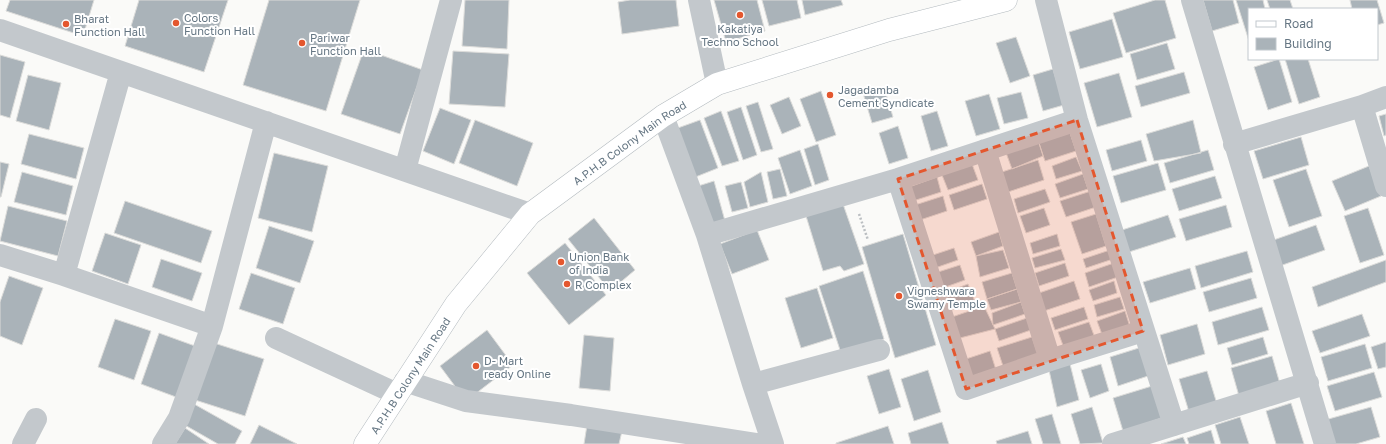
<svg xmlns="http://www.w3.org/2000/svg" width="1386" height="444" font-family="'Golos Text',sans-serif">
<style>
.building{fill:#aab3b9;stroke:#dcdcda}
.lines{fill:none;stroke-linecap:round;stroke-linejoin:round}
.secondary-casing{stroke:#b3babf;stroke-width:23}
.path{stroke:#bbbfc2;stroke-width:2.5;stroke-dasharray:2 2;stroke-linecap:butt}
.street{stroke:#c3c8cc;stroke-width:22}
.secondary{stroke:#fff;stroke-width:22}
.marked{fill:#e4572e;fill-opacity:0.2;stroke:#e4572e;stroke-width:3;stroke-dasharray:8 5;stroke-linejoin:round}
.poi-dot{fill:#e4572e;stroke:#fff;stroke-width:1.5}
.labels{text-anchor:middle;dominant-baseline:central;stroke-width:4;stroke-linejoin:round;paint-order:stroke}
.poi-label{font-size:11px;fill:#657683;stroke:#fff;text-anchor:start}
.street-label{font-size:11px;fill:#657683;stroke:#fff}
</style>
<rect width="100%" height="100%" fill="#fafaf8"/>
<path class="building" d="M10,0h84l-11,36 -77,-25z
M139,0h89l-24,72 -79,-26z
M269,0h91l-34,111 -83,-26z
M465,0h44l-2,49 -45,-3z
M630,0h46l3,26 -57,8 -4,-32z
M714,0h43l8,31 -39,11z
M762,0h35l4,18 -32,8z
M802,0h39l2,5 -38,10z
M1155,0h10l11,38 -50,15 -13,-40z
M1203,0h30l6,23 -27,8z
M1236,0h27l2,9h-16v32z
M1267,0h23l3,9h-23z
M1350,0h27l7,23 -7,2v-16h-25z
M1112,19l11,38 -43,12 -11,-37z
M1016,37l14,39 -20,7 -14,-40z
M1167,43l8,26 -38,11 -7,-26z
M364,49l59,21 -23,64 -59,-20z
M453,51l56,3 -4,53 -56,-3z
M0,55l25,7 -15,56 -10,-3z
M1279,59l13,43 -24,8 -14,-43z
M1285,59h23l12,38 -21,7z
M1053,69l11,36 -21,6 -10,-36z
M1184,72l6,21 -49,14 -6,-21z
M1119,73l13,44 -35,10 -13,-44z
M28,75l33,8 -12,47 -33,-9z
M884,87l9,30 -21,6 -9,-30z
M821,91l15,44 -20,7 -16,-43z
M1021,92l7,26 -24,6 -7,-26z
M989,94l11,35 -24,7 -11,-35z
M789,97l12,29 -19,8 -12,-29z
M758,102l15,47 -12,3 -15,-46z
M741,107l16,48 -14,5 -16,-48z
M440,108l31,12 -17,44 -31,-13z
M721,111l18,50 -17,5 -18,-48z
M937,111l11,35 -17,5 -10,-35z
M1386,114v21l-2,1 -5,-20z
M475,120l58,23 -16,43 -58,-23z
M700,120l18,48 -25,10 -18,-49z
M1193,120l8,33 -47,8 -8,-27z
M898,126l10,32 -19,6 -10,-31z
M1069,130l7,21 -31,10 -7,-21z
M29,134l55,14 -8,31 -55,-15z
M1301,137l8,28 -46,14 -9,-28z
M1038,140l5,16 -31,13 -7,-19z
M1141,140l6,21 -35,10 -6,-21z
M818,144l11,36 -14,5 -11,-36z
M800,150l12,36 -22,8 -12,-36z
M1208,150l6,20 -44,13 -6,-20z
M274,153l54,13 -16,66 -54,-14z
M1076,157l6,14 -26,8 -4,-13z
M1038,160l6,20 -36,12 -6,-20z
M0,162l9,2 -8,33h-1z
M1158,163l8,27 -45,13 -8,-27z
M972,164l6,16 -30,10 -6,-15z
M1369,166l12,30 -36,15 -13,-30z
M780,169l7,27 -14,3 -6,-27z
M1306,169l16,47 -33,11 -16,-47z
M22,172l51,14 -7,29 -52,-13z
M761,172l7,30 -18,5 -6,-25z
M1083,174l5,15 -28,9 -5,-14z
M1215,176l7,22 -43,13 -7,-22z
M937,177l4,15 -28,9 -4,-14z
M714,181l11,40 -19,5 -11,-39z
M741,182l7,26 -16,4 -7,-26z
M982,184l5,15 -33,11 -5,-15z
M1045,189l5,13 -32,11 -4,-14z
M1091,191l5,16 -30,10 -6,-16z
M943,196l4,15 -27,9 -5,-15z
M125,201l87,30 -11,32 -87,-30z
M843,204l21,60 -20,7 -4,-5 -17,5 -17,-55z
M1226,205l6,22 -46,14 -7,-22z
M8,206l59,15 -9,35 -58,-15z
M1044,208l6,17 -24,8 -6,-17z
M1368,208l16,47 -24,8 -16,-47z
M1096,214l10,32 -24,8 -11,-32z
M1168,215l8,22 -47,15 -7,-22z
M594,218l41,52 -25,21 -42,-52z
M1316,225l9,25 -48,17 -9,-25z
M269,226l45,15 -14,42 -44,-15z
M757,230l12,30 -37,14 -12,-30z
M999,232l4,14 -27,10 -5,-14z
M105,233l36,12 -13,39 -36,-13z
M903,234l33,111 -41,13 -33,-111z
M1057,234l3,12 -27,8 -3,-11z
M565,243l41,52 -37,30 -42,-52z
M954,248l4,12 -23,8 -5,-12z
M1061,249l4,11 -30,8 -3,-10z
M1003,250l6,18 -29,9 -4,-21z
M1110,250l3,9 -27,9 -3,-9z
M1247,251l6,21 -52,16 -6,-22z
M161,259l41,14 -10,28 -40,-14z
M1386,260v22l-68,25 -6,-20z
M1065,263l4,13 -30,10 -4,-13z
M1114,263l4,14 -29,10 -4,-14z
M960,265l5,15 -25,9 -5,-16z
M1190,268l6,21 -46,14 -7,-21z
M863,271l21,68 -43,14 -22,-67z
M251,273l44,15 -12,36 -44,-15z
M1012,273l5,16 -30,10 -5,-17z
M9,276l34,12 -21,57 -22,-9v-34z
M1251,278l6,20 -48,14 -6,-20z
M1074,281l6,18 -36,12 -5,-18z
M1114,281l3,12 -24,8 -4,-11z
M968,284l7,18 -26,9 -7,-17z
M817,288l16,50 -32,10 -16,-50z
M1017,289l4,13 -30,8 -4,-11z
M1120,297l4,12 -27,8 -3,-12z
M1021,302l4,12 -32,11 -1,-12z
M984,306l11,23 -39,10 -7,-21z
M1084,307l4,12 -33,11 -4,-12z
M1262,307l7,23 -51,15 -6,-23z
M1125,311l5,16 -27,10 -6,-16z
M1362,314l8,22 -50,17 -8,-22z
M1027,318l4,12 -32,11 -4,-12z
M115,319l36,12 -17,49 -36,-13z
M1089,322l6,16 -31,10 -6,-16z
M1197,324l8,30 -37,11 -8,-30z
M487,330l26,35 -47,36 -26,-35z
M159,333l36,13 -19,51 -35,-13z
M584,335l30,3 -4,53 -31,-3z
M1032,337l7,20 -35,12 -7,-21z
M1263,337l5,17 -36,11 -5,-17z
M211,342l53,17 -19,57 -53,-17z
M1386,342v25l-8,2 -7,-22z
M1365,344l7,24 -44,13 -7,-24z
M1142,347l9,28 -33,11 -8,-29z
M990,351l6,19 -26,9 -7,-19z
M1272,356l8,28 -41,12 -8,-28z
M1070,364l9,36 -22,7 -8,-37z
M1101,364l8,27 -19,7 -9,-28z
M889,369l12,38 -22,7 -12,-38z
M928,370l13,42 -27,9 -13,-42z
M1207,371l10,33 -28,8 -10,-33z
M1374,372l8,25 -47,14 -8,-25z
M1152,386l10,32 -39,13 -10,-33z
M1291,403l13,41h-28l-10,-33z
M194,404l48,27 -7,13h-17l-35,-20z
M1092,407l11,36 -23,1 -9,-30z
M1371,407l9,30 -24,7h-24l-7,-24z
M1052,414l9,30h-18l-8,-25z
M1240,417l9,27h-28l-6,-19z
M942,422l7,22h-38l-3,-11z
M259,425l38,19h-47z
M587,425l35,6 -3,13h-35z
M888,426l6,18h-58v-1z
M185,428l24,16h-34z
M1211,430l4,14h-26l-2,-6z
M1028,431l4,13h-35l-1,-3z
M1183,437l3,7h-25z"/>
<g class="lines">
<g class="secondary-casing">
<g id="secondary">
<path id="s1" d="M365,444l91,-140 74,-90 133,-98 54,-32 172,-54 117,-30"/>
</g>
</g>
<path class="path" d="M859,214l9,26"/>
<path class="street" d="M699,0l18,84
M1046,0l31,120 97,305
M1192,0l133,444
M0,30l530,184
M1362,106l24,80
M663,116l44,119
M1234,144l128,-38 24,-9
M985,150l65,210
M405,170l46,-170
M898,179l68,210 84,-29 93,-29
M0,255l64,20 148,51
M64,275l57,-203
M276,338l121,56
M405,381l61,20 105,14 186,29
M753,384l126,-34
M23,444l13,-25
M163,444l16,-26 33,-92 54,-204
M773,444l-20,-60 -46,-149 191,-56 179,-59
M1113,444l195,-61"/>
<use href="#secondary" class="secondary"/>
</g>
<path class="marked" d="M1077,120l66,211 -177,58 -68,-210z"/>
<g class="poi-dot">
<circle cx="740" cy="15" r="4"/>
<circle cx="176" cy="23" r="4"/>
<circle cx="66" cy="24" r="4"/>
<circle cx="302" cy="43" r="4"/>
<circle cx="830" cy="95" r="4"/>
<circle cx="561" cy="262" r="4"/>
<circle cx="567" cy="284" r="4"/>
<circle cx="899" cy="296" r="4"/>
<circle cx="476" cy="366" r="4"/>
</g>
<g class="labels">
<g class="poi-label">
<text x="184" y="17">Colors<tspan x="184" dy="13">Function Hall</tspan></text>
<text x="74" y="18">Bharat<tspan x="74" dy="13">Function Hall</tspan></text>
<text x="740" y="28" text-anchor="middle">Kakatiya<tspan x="740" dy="13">Techno School</tspan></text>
<text x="310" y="37">Pariwar<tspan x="310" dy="13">Function Hall</tspan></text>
<text x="838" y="89">Jagadamba<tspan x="838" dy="13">Cement Syndicate</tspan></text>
<text x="569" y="256">Union Bank<tspan x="569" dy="13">of India</tspan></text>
<text x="575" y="284">R Complex</text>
<text x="907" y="290">Vigneshwara<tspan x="907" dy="13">Swamy Temple</tspan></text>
<text x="484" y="360">D- Mart<tspan x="484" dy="13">ready Online</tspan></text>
</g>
<g class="street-label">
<text stroke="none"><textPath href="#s1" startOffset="406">A.P.H.B Colony Main Road</textPath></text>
<text stroke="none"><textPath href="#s1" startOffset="82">A.P.H.B Colony Main Road</textPath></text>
</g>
</g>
<rect x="1248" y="8" width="130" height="52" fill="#ffffff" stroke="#c1c8cd"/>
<rect x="1256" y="21" width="20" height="6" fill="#ffffff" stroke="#c1c8cd"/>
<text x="1284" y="28" font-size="12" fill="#657683">Road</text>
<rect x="1256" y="38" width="20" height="12" fill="#aab3b9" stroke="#c1c8cd"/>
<text x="1284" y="48" font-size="12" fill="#657683">Building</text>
</svg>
